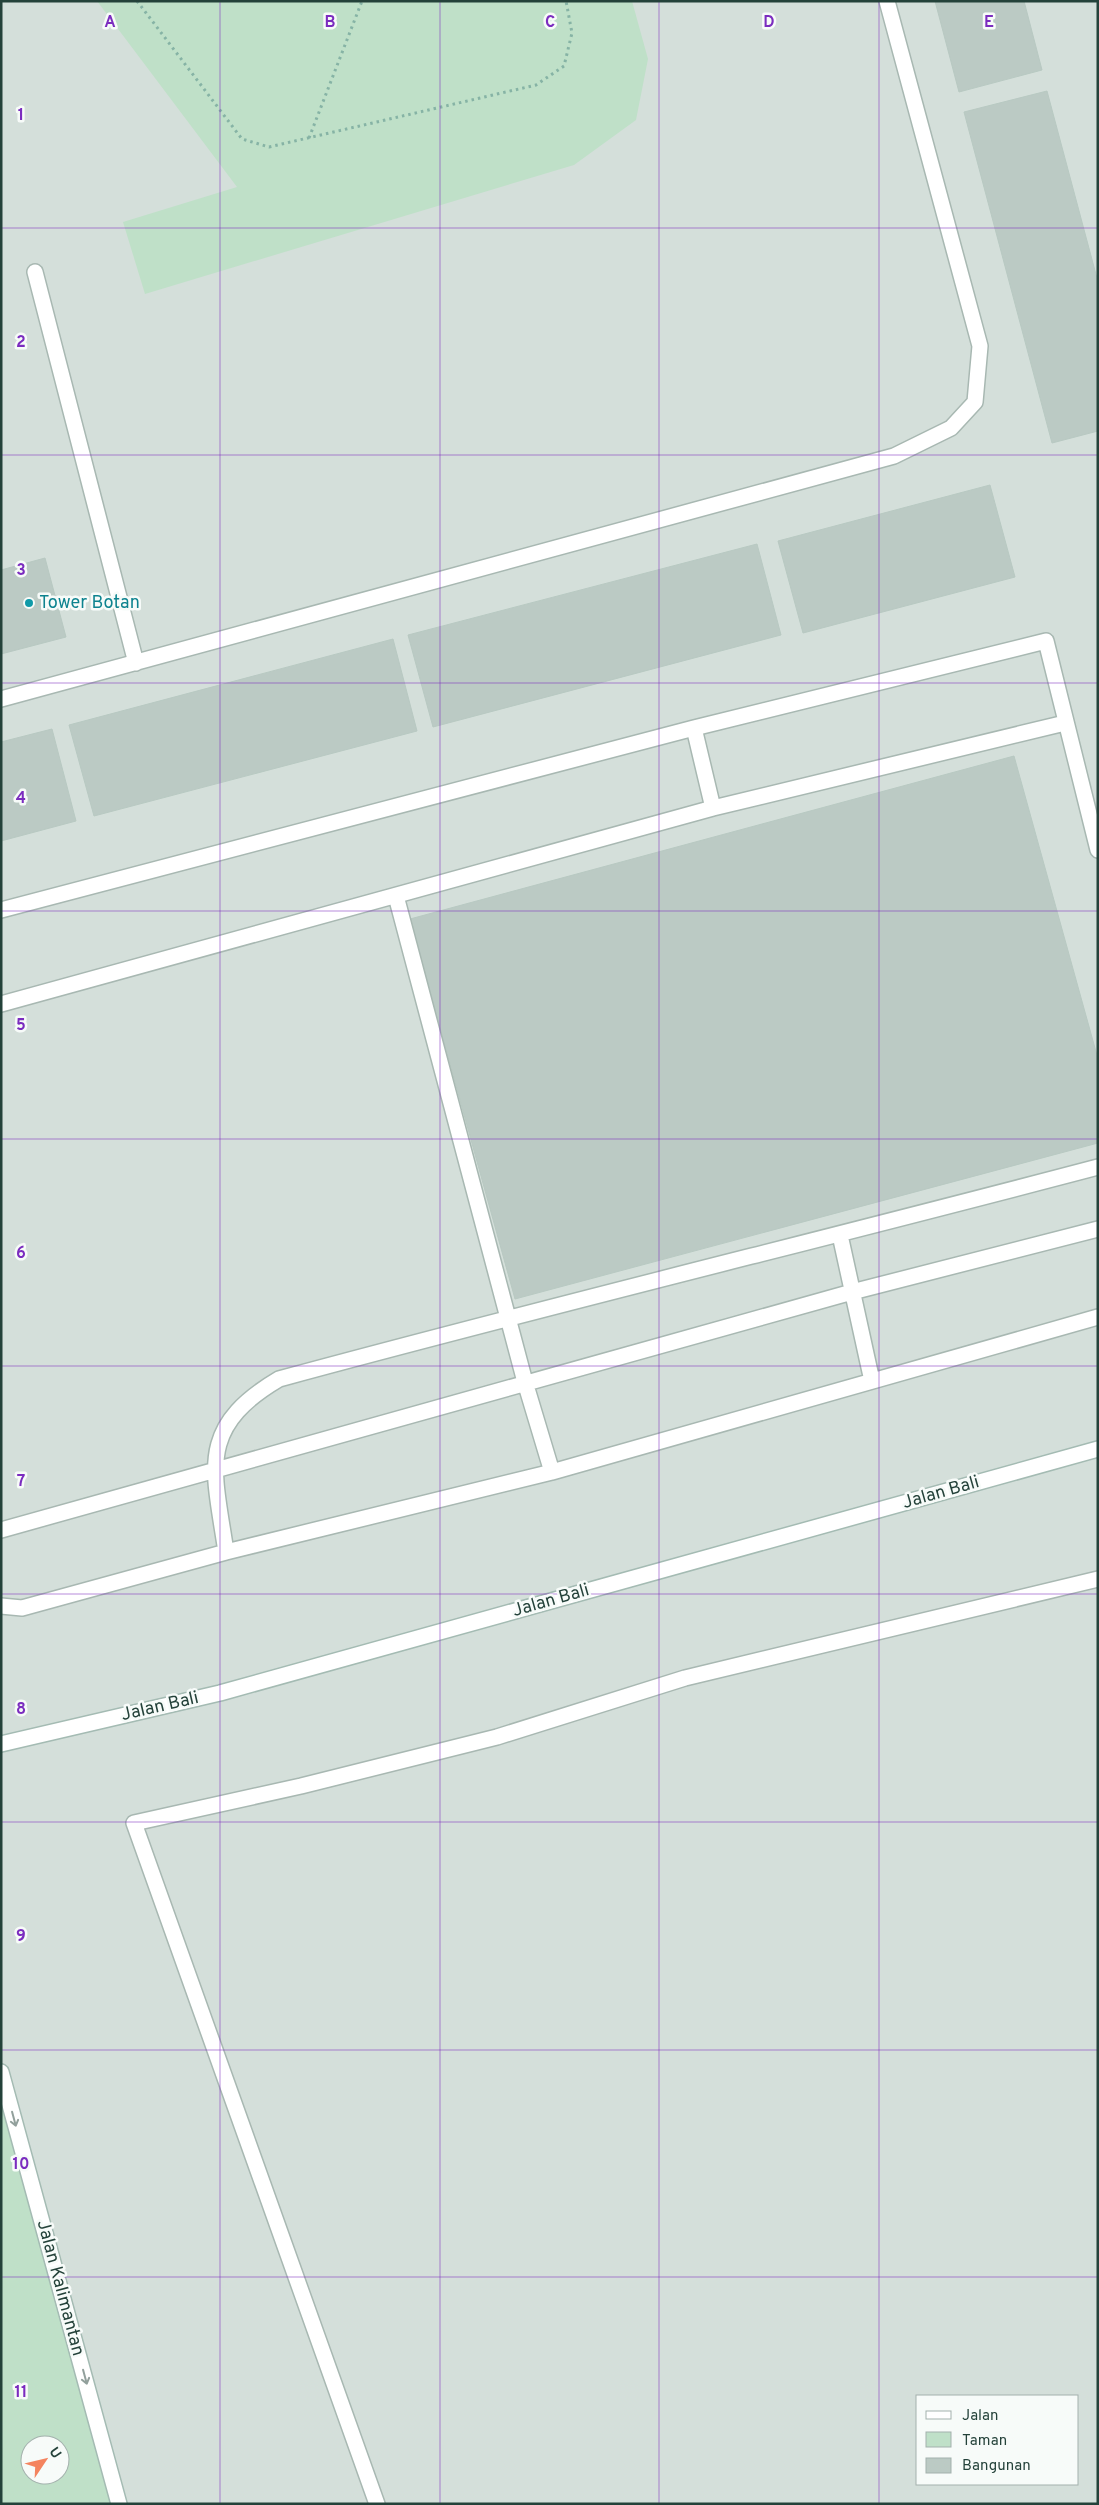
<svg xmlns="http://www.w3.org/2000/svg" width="1099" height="2505" font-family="Overpass,sans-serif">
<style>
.built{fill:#d4dfda;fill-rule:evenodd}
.green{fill:#bfe0c8;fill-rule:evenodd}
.building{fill:#bbcac4;stroke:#b8c9c2}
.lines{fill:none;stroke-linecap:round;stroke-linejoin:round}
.lane-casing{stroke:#a8b8b2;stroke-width:18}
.secondary-casing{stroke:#a4bbb3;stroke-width:18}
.path{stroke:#86b3a5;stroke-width:3;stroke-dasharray:2.5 4;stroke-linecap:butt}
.lane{stroke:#fff;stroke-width:15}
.secondary{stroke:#fff;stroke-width:15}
.oneway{stroke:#92a09c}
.grid{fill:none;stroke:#7b2cbf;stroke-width:1;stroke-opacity:0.55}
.culture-dot{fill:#0f9aa8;stroke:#f7fbf9;stroke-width:2}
.labels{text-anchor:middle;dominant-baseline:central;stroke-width:5;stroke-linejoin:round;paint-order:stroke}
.culture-label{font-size:18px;fill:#0d838f;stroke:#f7fbf9;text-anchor:start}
.street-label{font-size:18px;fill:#24423a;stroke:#f7fbf9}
.grid-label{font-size:16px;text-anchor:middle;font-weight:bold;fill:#7b2cbf;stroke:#f7fbf9;stroke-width:5;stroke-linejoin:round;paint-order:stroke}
</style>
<rect width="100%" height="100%" fill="#e6efeb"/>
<path class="built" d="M1,1h1097v2503h-1097zM918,2396h160v88h-160zM30,2445h30v30h-30z"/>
<path class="green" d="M97,1h535l16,58 -12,61 -62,45 -429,129 -22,-72 114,-35z
M1,2076l116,428h-116zM30,2445h30v30h-30z"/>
<path class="building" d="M935,1h89l18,69 -83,22z
M1047,91l51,191v149l-46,12 -88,-331z
M990,485l25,92 -212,56 -25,-92z
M757,544l24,91 -348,92 -25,-92z
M45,558l21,79 -65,17v-84z
M393,639l24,92 -323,85 -25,-91z
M52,729l24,92 -75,20v-99z
M1014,756l84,303v84l-583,156 -105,-380z"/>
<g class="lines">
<g class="lane-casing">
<path id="lane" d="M35,272l101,391
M1,699l893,-243 57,-28 24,-26 5,-56 -93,-345
M694,728l19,80
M396,896l129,486 27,90 546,-155
M1,910l693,-182 352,-87 52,209
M1,1004l712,-196 352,-85
M840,1235l32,146
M1,1530l851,-238 246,-63
M226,1552c-12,-82 -30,-124 53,-173 272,-74 546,-140 819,-212
M1,1606l21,2 204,-56 326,-80
M377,2504l-243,-681 167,-37 196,-49 188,-59 413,-99"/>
</g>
<g class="secondary-casing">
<path id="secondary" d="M1,1744l219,-51 878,-244
M1,2072l118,432"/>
</g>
<path class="path" d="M137,1l105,138 27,8 267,-62 28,-19 8,-33 -6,-32
M309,138l53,-137"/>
<use href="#lane" class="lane"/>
<use href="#secondary" class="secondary"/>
</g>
<defs><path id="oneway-shaft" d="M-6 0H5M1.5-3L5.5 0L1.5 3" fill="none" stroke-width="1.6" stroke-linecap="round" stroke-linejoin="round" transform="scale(1.25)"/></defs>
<g class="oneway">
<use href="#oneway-shaft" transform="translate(14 2119) rotate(75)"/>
<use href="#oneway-shaft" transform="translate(85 2377) rotate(75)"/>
</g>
<path class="grid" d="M220,1v2503M440,1v2503M659,1v2503M879,1v2503M1,228h1097M1,455h1097M1,683h1097M1,911h1097M1,1139h1097M1,1366h1097M1,1594h1097M1,1822h1097M1,2050h1097M1,2277h1097"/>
<circle class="culture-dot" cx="29" cy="603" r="5"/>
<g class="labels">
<g class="culture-label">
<text x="39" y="603">Tower Botan</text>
</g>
<g class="street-label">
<text transform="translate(941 1493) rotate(-16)">Jalan Bali</text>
<text transform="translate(551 1601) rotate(-16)">Jalan Bali</text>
<text transform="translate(160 1707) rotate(-13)">Jalan Bali</text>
<text transform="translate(60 2288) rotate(75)">Jalan Kalimantan</text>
</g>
</g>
<g class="grid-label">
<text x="110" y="27">A</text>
<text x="330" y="27">B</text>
<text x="550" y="27">C</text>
<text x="769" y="27">D</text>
<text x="989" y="27">E</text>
<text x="21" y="120">1</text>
<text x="21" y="347">2</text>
<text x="21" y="575">3</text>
<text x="21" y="803">4</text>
<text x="21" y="1030">5</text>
<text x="21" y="1258">6</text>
<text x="21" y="1486">7</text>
<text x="21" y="1714">8</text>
<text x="21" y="1941">9</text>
<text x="21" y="2169">10</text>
<text x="21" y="2397">11</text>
</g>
<rect width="1099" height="2505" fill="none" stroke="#24423a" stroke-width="5"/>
<rect x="916" y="2395" width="162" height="90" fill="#f7fbf9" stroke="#a3b1ad"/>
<rect x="926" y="2411" width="25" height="8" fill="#ffffff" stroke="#a3b1ad"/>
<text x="962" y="2420" font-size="15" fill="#24423a">Jalan</text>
<rect x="926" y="2432" width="25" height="15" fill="#bfe0c8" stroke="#a3b1ad"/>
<text x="962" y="2445" font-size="15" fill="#24423a">Taman</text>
<rect x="926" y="2458" width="25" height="15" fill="#bbcac4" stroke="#a3b1ad"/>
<text x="962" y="2470" font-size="15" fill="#24423a">Bangunan</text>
<g transform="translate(45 2460) rotate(55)"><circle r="24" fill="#f7fbf9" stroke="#a3b1ad"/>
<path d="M0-4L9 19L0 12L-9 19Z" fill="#f4845f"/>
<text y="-8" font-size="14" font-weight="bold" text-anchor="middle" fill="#24423a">U</text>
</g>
</svg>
